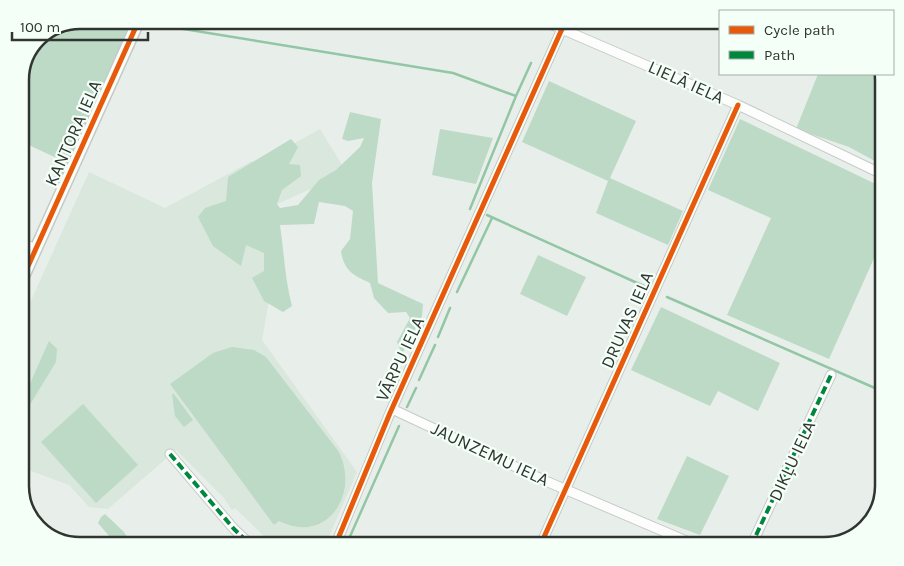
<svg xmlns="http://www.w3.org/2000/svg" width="904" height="566" font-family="Karla,sans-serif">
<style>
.built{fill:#d9e7dd}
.green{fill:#bddac6}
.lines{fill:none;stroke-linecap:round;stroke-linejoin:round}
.stream{stroke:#93c6a5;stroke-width:2.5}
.minor-casing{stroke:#c5cac6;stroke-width:11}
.major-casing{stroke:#c5cac6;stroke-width:14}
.minor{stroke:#fcfdfc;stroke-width:9}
.major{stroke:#fcfdfc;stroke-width:11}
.quiet{stroke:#00873e;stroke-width:4;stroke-dasharray:8 4;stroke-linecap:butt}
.cycleway-casing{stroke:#f4fff7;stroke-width:8}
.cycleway{stroke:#e8590c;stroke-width:5}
.labels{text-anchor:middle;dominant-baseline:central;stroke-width:4.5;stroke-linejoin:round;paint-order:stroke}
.street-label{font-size:18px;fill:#303531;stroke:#f4fff7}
.rim{fill:none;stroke:#303531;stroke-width:2.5}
</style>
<rect width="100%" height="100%" fill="#e8efea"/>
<path class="built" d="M320,129l27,44 -70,31 -2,63 -13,73 95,132 -32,74h-51l-39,-38 -3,2 -9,-13 -47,-47 -68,59 -19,-2 -20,-22 -49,-18v-142l69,-153 76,36 87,-47 3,4z"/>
<path class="green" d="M80,20l52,3 -70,155 -5,3 -3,-2 7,-19 -41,-19v-65l18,-39z
M818,74h65l1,92 -35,-19 -53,-18z
M549,81l87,40 -26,57 73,33 -15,34 -72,-32 12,-32 -86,-39z
M350,112l31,7 -9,64 6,100 45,21 -1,12 -20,38 -5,-12 13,-24 -4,-6 -18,1 -14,-15 -4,-15c-17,-8 -26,-12 -29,-32l9,-12 3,-28 -8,-5 -26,-4 -5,22 -34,1c4,27 5,55 12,81l-9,6 -19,-11 -12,-23 12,-7v-18l-18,-8 -5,21 -28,-20 -15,-29 7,-9 21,-7 2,-24 63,-38 7,8 -9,17 11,1 1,11 -19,14 -5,14 3,4 18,-3 21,-25 17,-10 24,-23 4,-9 -16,3 -6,-2z
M740,119l144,69v48l-55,123 -102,-44 44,-97 -63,-28z
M440,129l53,9 -17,46 -44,-9z
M538,255l48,22 -19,39 -47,-22z
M661,307l119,56 -22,48 -40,-20 -8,15 -79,-36z
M49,341l8,8 -1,13 -36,59v-15z
M232,347l22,3 12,7 73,95c21,43 -13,93 -60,69l-5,4 -104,-141 43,-31z
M172,394h2l19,26 -9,7 -9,-11z
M83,404l55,61 -42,38 -55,-61z
M687,456l42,20 -29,59 -43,-16z
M105,514l19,18 9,14h-20l1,-4 -16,-19 3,-6z"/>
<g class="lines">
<path class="stream" d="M153,24l300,49 63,23 15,-33
M470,209l46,-113
M487,215l159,72
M457,292l35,-74
M667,297l217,95
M438,337l12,-29
M419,380l16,-35
M407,407l9,-19
M348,541l51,-115"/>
<g class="minor-casing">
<path id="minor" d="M541,20l197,85 146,70
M20,242l16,7
M392,409l156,73 150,64
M170,454l64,75 18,17
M335,546l55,-133 176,-393
M540,546l198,-441
M751,546l80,-171"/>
</g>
<g class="major-casing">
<path id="major" d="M20,284l119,-264"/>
</g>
<use href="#minor" class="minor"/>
<use href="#major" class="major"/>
<path class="quiet" d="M170,454l64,75 18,17
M751,546l80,-171"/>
<g class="cycleway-casing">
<path id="cycleway" d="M20,284l119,-264
M335,546l55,-133 176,-393
M540,546l198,-441"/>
</g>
<use href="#cycleway" class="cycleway"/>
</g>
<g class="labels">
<g class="street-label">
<text transform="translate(686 82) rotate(24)">LIELĀ IELA</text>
<text transform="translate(73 133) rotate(-66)">KANTORA IELA</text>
<text transform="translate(627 320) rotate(-66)">DRUVAS IELA</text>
<text transform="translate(400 359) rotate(-65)">VĀRPU IELA</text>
<text transform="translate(490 454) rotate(25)">JAUNZEMU IELA</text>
<text transform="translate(792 461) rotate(-65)">DIKĻU IELA</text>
</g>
</g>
<path d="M0 0H904V566H0ZM80 29H824A51 51 0 0 1 875 80V486A51 51 0 0 1 824 537H80A51 51 0 0 1 29 486V80A51 51 0 0 1 80 29Z" fill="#f4fff7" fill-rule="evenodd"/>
<path class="rim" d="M80 29H824A51 51 0 0 1 875 80V486A51 51 0 0 1 824 537H80A51 51 0 0 1 29 486V80A51 51 0 0 1 80 29Z"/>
<rect x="719" y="10" width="175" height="65" fill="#f4fff7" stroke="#a6aea8"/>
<rect x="729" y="26" width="25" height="8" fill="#e8590c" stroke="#a6aea8"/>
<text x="764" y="35" font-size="15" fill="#303531">Cycle path</text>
<rect x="729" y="51" width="25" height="8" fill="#00873e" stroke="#a6aea8"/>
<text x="764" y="60" font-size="15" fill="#303531">Path</text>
<path d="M12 32v8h136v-8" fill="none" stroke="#303531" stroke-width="2.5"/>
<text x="20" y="32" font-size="15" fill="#303531" stroke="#f4fff7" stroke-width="4" paint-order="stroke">100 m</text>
</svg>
